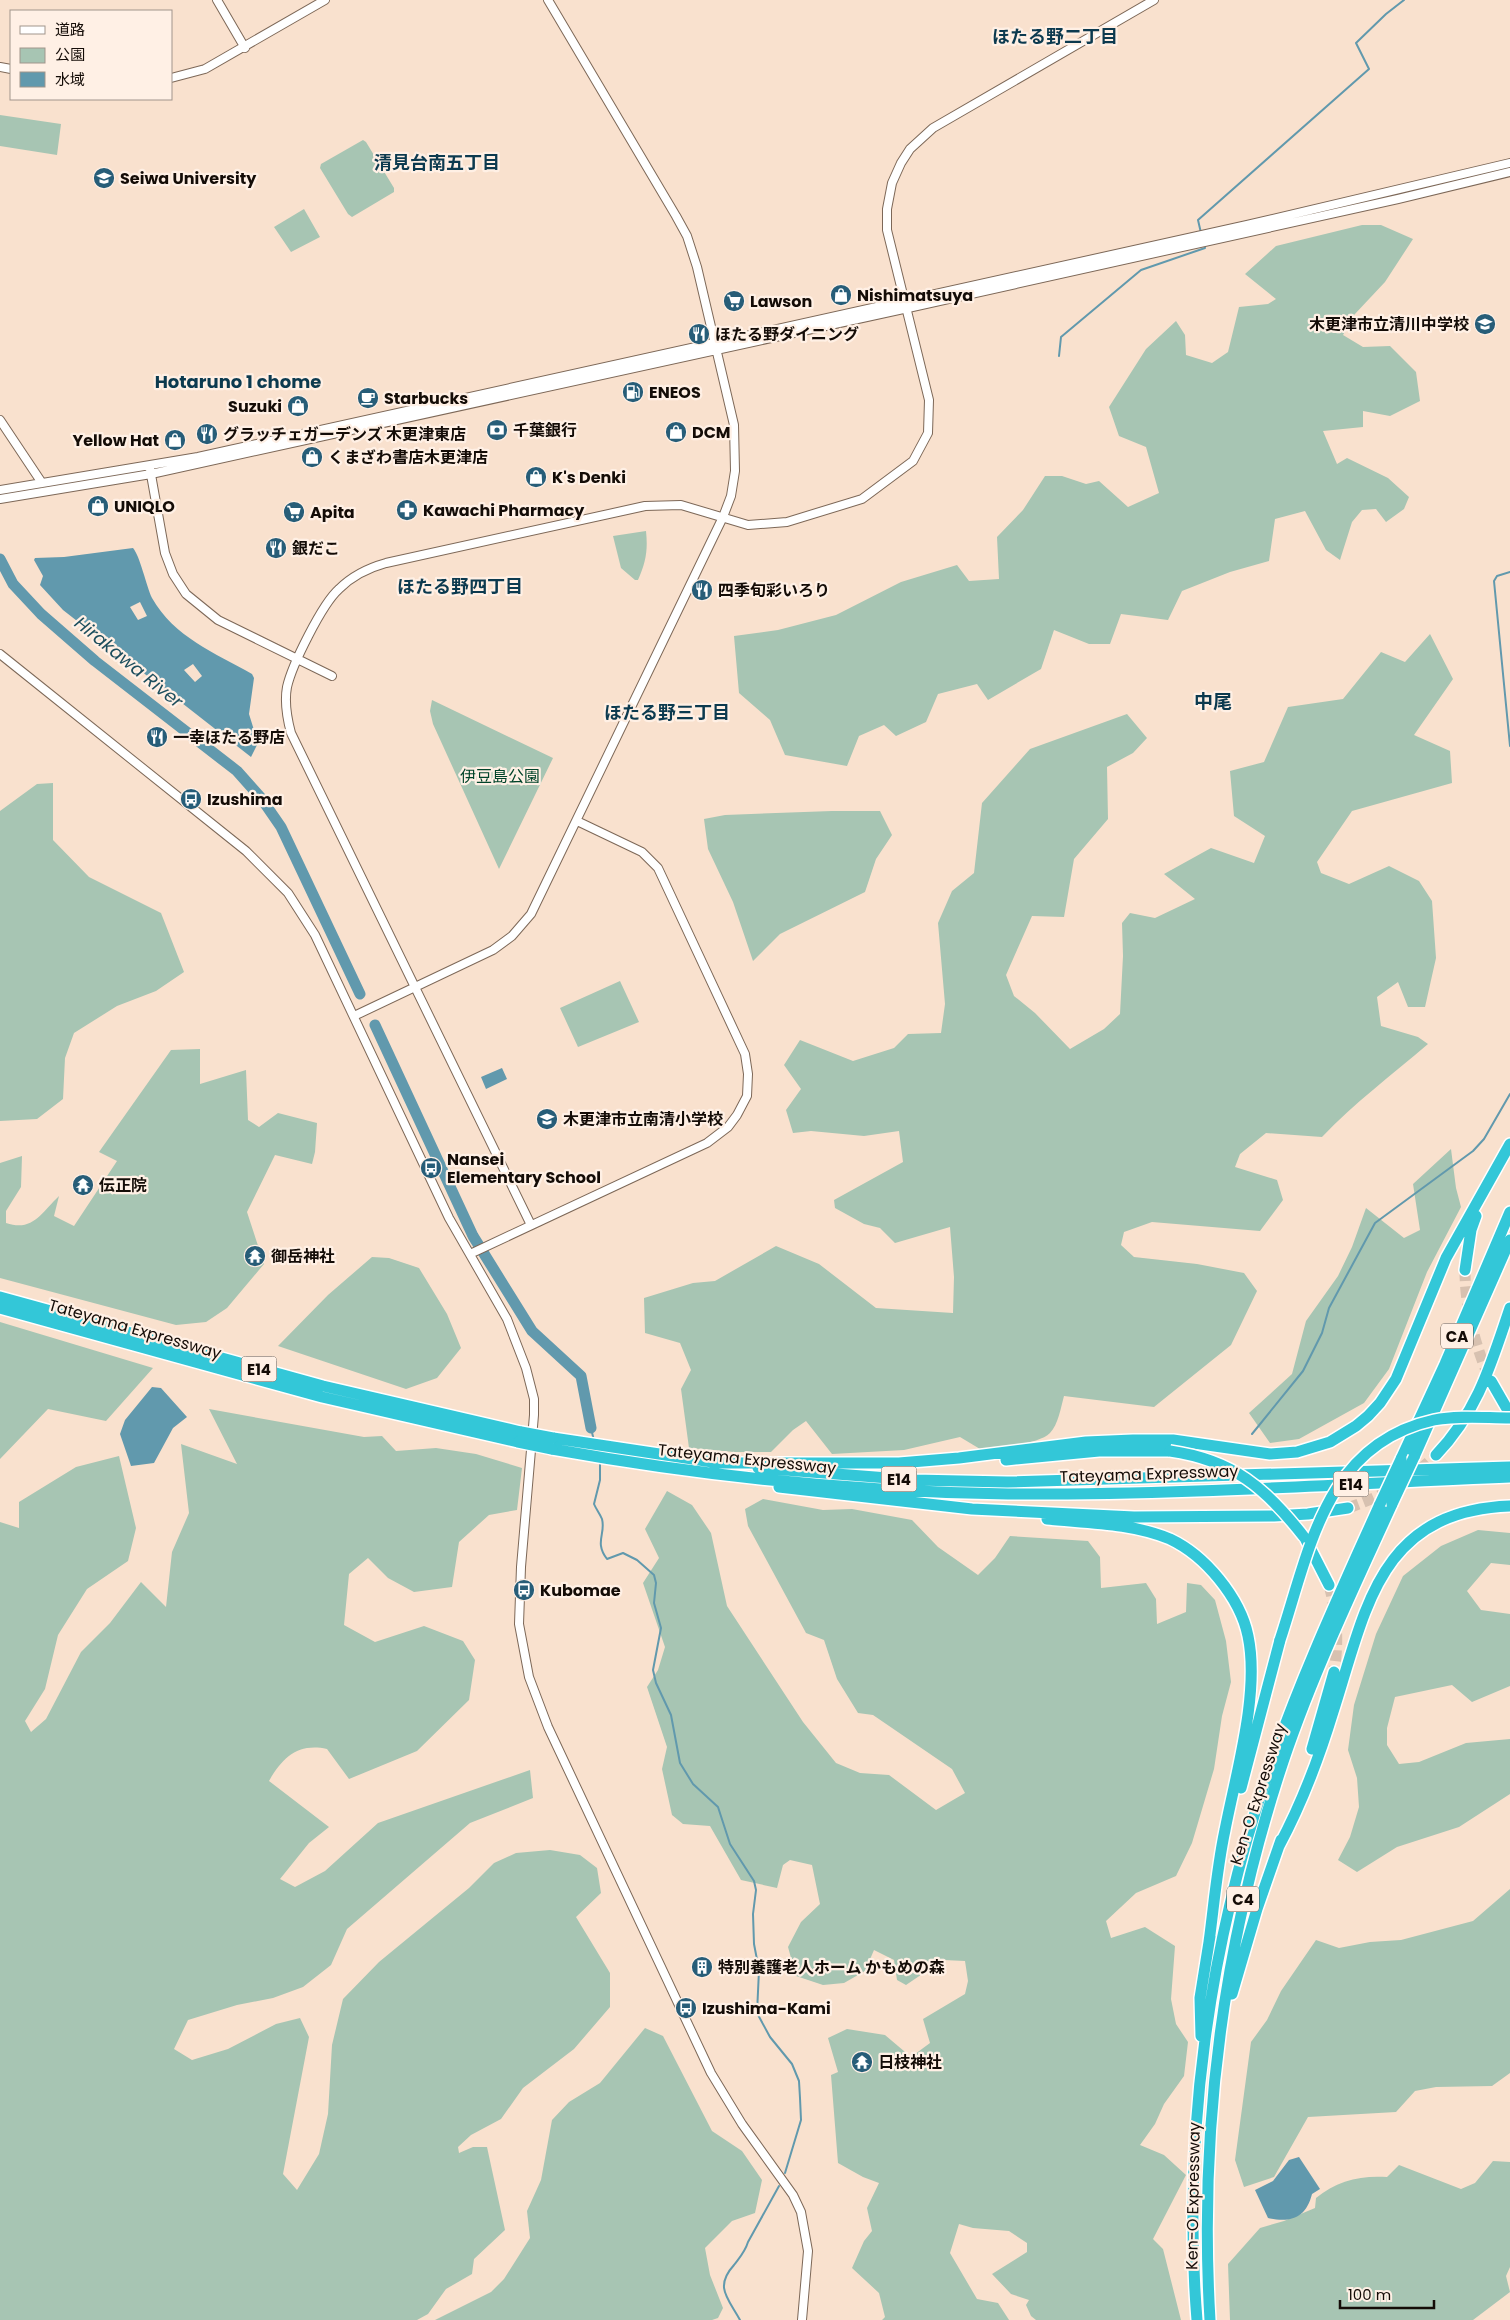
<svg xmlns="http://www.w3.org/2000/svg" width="1510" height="2320" font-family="Poppins,'Noto Sans JP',sans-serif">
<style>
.green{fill:#a7c5b3}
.water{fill:#6199ad;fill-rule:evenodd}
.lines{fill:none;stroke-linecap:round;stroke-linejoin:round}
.stream{stroke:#6199ad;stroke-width:2}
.river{stroke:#6199ad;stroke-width:11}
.motorway-tunnel{stroke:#d7c1b0;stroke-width:11;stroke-dasharray:11 5.5;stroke-linecap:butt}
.tertiary-casing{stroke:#7d6858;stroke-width:10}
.motorway-casing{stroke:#fff;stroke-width:14}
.tertiary{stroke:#fff;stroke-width:8}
.motorway{stroke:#33c7d8;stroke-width:11}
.motorway-bridge-casing{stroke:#fff;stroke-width:14;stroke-linecap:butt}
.motorway-bridge{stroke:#33c7d8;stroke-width:11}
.labels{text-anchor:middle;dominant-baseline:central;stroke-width:4.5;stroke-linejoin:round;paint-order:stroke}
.shield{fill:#fff0e5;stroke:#5a504a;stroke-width:1}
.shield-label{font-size:15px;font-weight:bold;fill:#140c07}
.poi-label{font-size:16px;font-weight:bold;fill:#140c07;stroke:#fff0e5;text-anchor:start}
.park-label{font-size:16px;fill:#004329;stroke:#fff0e5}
.street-label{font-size:16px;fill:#140c07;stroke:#fff0e5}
.neighbourhood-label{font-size:18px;font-weight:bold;fill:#0c3a4f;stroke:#fff0e5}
.water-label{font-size:18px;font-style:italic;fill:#1d4e5d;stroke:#fff0e5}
.quarter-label{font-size:19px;font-weight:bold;fill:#0c3a4f;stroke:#fff0e5}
</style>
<rect width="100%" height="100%" fill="#f9e1ce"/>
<path class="green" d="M0,115l61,9 -4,31 -57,-9z
M363,140l3,2 28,46v4l-42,25 -4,-3 -28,-46 1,-4z
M304,209l16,28 -29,15 -17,-25z
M1362,225h19l32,14 -28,43 -31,33 -11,20 20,12 27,-1 26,26 4,29 -30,15 -27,-5v16l-40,4 14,33 10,-6 41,20 21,19 -5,12 -18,13 -10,-13 -14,1 -10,12 -12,38 -14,-10 -21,-39 -30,8 -6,42 -39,11 -48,19 -14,29 -47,-6 -11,30h-21l-35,-14 -13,39 -53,31 -11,-16 -39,10 -12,28 -30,14 -12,-11 -25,11 -12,30 -62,-11 -15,-35 -31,-27 -5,-57 44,-6 58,-15 65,-33 56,-17 12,16 30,-2 -2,-42 26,-27 22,-34h17l24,8 13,-3 29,26 31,-14 -13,-46 -27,-11 -10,-29 37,-58 30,-28 9,14 1,20 26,8 16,-11 11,-45 29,-3 8,-5 -31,-25 31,-28z
M646,531c2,19 0,31 -8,49h-3l-14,-12 -8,-32z
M1430,634l23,45 -39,56 36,16 2,32 -100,28 -35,51 4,11 28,11 40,-18 30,15 13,20 4,57 -11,49h-17l-10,-25 -21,15 4,29 37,11 10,7c-36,31 -74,59 -106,93l-56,-4 -26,21 -5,13 42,13 6,20 -23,31 -108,-9 -28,10 -3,13 13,12 63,7 47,9 13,18 -26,54 -77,62 -90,-11c-3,11 -6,29 -14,37 -12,12 -53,14 -70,16l-20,-12 -56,13 -72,4 -26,-33 -13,9 -22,22h-37l-45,-4 -8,-59 10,-19 -11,-27 -35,-10 -1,-35 49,-15 22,-2 61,-35 43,18 57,44 77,5 1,-36 -4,-50 -55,16 -15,-15 -16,-4 -29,-16 -1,-8 69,-38 -4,-31 -35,5 -53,-5 -18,2 -7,-23 15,-21 -17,-24 16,-25 53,21 41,-13 14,-14 33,-1 4,-29 -7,-81 14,-32 22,-18 8,-70 48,-54 97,-35 20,24 -14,15 -26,14 1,52 -34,40 -10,58 -32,-1 -26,59 8,21 21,17 35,36 34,-20 16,-15 3,-58 -1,-33 8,-10 25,5 40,-19 -31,-25 47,-26 43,15 11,-27 -31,-20 -4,-45 34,-9 24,-55 55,-8 38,-47 24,10z
M432,700l121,58 -54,111 -66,-145 -3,-13z
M53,783v57l36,37 72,36 23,59 -28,19 -39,15 -43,27 -9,25 -2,41 -26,20 -37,2v-310l37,-27z
M832,811h48l12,24 -16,24 -11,33 -85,42 -27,27 -20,-59 -25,-53 -4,-30 21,-4z
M620,981l19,41 -61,25 -18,-39z
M200,1049v35l46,-14 2,50 11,7 19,-14 39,10 -2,29 -3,12 -37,-9 -28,57 17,52 -37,44 -21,14 -30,3 -176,-47v-115l22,-7 -1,31 -15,24v12c27,9 35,-10 53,-27l-5,20 20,10 43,-65 -18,-9 72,-102z
M1451,1149l5,39 5,19 -34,65 -38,97 -25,34 -65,36 -29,4 -21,-30 43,-39 14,-53 32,-45 14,-29 14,-39 38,30 16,-8 -7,-46z
M372,1257l17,1 30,10 28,46 14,34 -24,30 -31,11 -128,-43 50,-51z
M0,1322l153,46 -47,53 -58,-12 -48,50z
M209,1409l155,28 18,-1 14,15 40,-3 40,6 46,14 -5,42 -28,5 -30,27 -7,45 -38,5 -26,-14 -20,-20 -19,16 -5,51 31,17 49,-16 39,15 12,19 -6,40 -52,51 -68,28 -22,-30c-29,-6 -44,8 -58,32l60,46 -20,16 -29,36 15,8 30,-16 53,-48 152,-53 3,28 -63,25 -123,106 -16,36 -28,22 -30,11 -36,7 -49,15 -14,29 18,11 36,-11 48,-25 24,-6 9,19 -26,137 14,16 22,-36 9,-40 4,-69 11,-46 36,-37 90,-74 25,-25 22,-10 34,-3 30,5 17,13 4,25 -25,24 34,56v34l-36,42 -51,39 -22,31 -30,16 -13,12 1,6 14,-6h14l18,83 -31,29 -2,15 -26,15 -18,25 -11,6h-417v-798l19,6v-26l57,-35 43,-11 17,72 -8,33 -41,28 -29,46 -13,54 -20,32 6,11 15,-13 35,-67 29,-29 31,-41 25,25 6,-55 17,-39 -8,-69 56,20z
M667,1491l25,14 19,28 16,73 76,116 33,41 24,10 29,2 47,35 29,-17 -13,-24 -79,-54 -15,-2 -21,-34 -13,-39 -18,-7 -58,-107 -3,-17 18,-10 60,11 29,-1 60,11 26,27 40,28 17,-17 15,-22 78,5 12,16 1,31 45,-5 10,16 1,25 29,-12 1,-29 14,2 14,15 11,41 5,41 -9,34 -8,53 -22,74 -16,33 -40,17 -30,28 5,17 34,-11 30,19 -4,53 5,25 12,18 -4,34 -20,28 -9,20 -15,21 24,10 22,20 -33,64 10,10 18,71h-145l-5,-4 -5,-11 3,-5 -18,-6 -19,-20 35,-22v-9l-18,-12 -36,-3 -14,-4 -9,29 27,46 21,4 11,17h-127l3,-3 -6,-24 -27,-25 12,-27 8,-10 -5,-23 12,-25 -16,-6 -25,-14 -7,-88 7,-3 -10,-34 19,-9 38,6 26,22 19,-14 -7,-24 42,-25 3,-13 -3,-20 -22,-1 -37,25 -9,-5 -3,-20 -20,-10 -9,21 -21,12 -21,2 -27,-9 -8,-29 13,-25 19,-18 -8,-39 -22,-5 -7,5 -6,23 -36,-8 -31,-54 -27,-2 -11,-9 -10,-46 5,-22 -20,-60 11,-17 7,-23 -22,-64 16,-25 -14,-29z
M1478,1530l32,3v32l-19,-2 -24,28 14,19 29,4v72l-38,16 -20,-17 -57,12 -8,31v17l12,19 20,-2 47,-19 44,-4v55l-51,33 -62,20 -40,25 -19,-12 12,-23 9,-30 -2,-29 -9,-28 6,-45 22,-71 27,-58 38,-30z
M1510,1889v184l-18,13 -56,1 -21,4 -19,21 -88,5 -34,60 -30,10 -9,-27 16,-118 16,-22 14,-29 35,-51 23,8 31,-6 31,-2 72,-19z
M645,2028l18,8 49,95 30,20 20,29 -7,33 -23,8 -27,27 5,27 13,33 -5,10 -6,2h-277l56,-28 13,-13 26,-41 -3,-27 14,-31 11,-60 17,-18 31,-19z
M1493,2161l17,1v105l-4,9 4,16 -37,28h-243l-2,-56 32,-36 24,-7 31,-13 1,-10c20,-17 45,-23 71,-21l12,-12 62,24 14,-6z"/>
<path class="water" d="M133,548c7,8 13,37 19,50 22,39 63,55 100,76l2,4 -5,36 9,29 -7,14 -188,-147 -23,-25 3,-9 -9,-16 1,-2 29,-1zM140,602l7,14 -9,4 -8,-13zM193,664l9,12 -7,6 -11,-12z
M502,1068l5,11 -21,10 -5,-12z
M152,1387l9,1 26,29 -14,11 -19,35 -23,3 -11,-32 5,-14z
M1299,2157l21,32 -8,5c-6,24 -21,29 -44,24l-13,-28 18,-9 16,-21z"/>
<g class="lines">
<path class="stream" d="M1201,233l-3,-13 171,-151 -13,-26 30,-29 18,-14
M1059,356l2,-19 80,-67 64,-22 -1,-4
M1510,572l-13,4 -3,5 16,165
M591,1428l3,13
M1252,1434l51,-63 19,-38 7,-25 46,-85 98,-72 11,-12 26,-45
M600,1462v18l-6,24c2,5 6,10 8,15 4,15 -8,23 5,40l16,-6 14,7 17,15 2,8 -2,20 7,25 -8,42 3,13 15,32 9,48 13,21 25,23 12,37 24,37 2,9 -3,24 1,30 5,26 -2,43 13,24 22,27 7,17 1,17 1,22 -16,53
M740,2320c-12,-22 -26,-33 -6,-55 6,-8 11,-13 14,-23l31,-56"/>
<path class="river" d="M0,559l13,25 28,30 54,47 142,110 24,27 20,29 79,167
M375,1025l98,211 59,95 49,45 10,52"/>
<path class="motorway-tunnel" d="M1465,1270c0,38 10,75 25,110
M1348,1508c39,-14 58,-24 88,-53
M1329,1585c8,30 10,56 5,87"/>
<g class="tertiary-casing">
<path id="tertiary" d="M217,0l28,48
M0,67l11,2
M171,78l34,-9 120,-69
M0,420l42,63
M150,469l15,84 8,21 13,20 32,26 114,56
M0,490l198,-33 1049,-232 263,-62
M0,499l151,-25 757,-166 490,-109 112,-27
M0,654l246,197 42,42 27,42 134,283 58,101 19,49 8,31v16l-13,152 -2,57 10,53 19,50 163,346 31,51 51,71 8,17 7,39 -6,69
M354,1016l139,-66 19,-14 19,-22 192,-397 8,-21 4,-25 -1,-46 -37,-158 -10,-31 -11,-20 -128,-216
M531,1225l-240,-492c-4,-15 -7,-30 -4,-46 5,-22 35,-83 52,-98 13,-13 29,-21 47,-26l259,-57 36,-1 67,20 39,-3 75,-23 51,-38 15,-28 1,-33 -42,-170v-21l5,-26 9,-20 9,-14 23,-21 221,-128
M470,1254l237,-111 21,-16 9,-12 10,-19 1,-22 -3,-20 -87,-186 -16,-16 -65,-31"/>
</g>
<g class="motorway-casing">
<path id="motorway" d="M1465,1270l6,-40 5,-14
M0,1297l323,89 198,46
M0,1308l322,89 196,45
M1491,1381l19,33
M553,1438l166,25
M552,1449c150,27 303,43 456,45 167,1 335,-10 502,-17
M1436,1455c42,-44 55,-91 74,-147
M1414,1457l96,-217
M1401,1459l44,-95 65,-152
M1006,1460l93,-9h71
M713,1463h186l60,-5 127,-16 47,-2h40l97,14 27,-2 33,-10 26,-16 12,-10 12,-13 16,-24 50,-121 64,-114
M758,1468l156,12 93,2 503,-15
M779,1487l193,22 162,8 140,-1 34,-2 40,-6
M1047,1519c40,4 85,4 123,20 19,9 36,24 49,40 13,16 25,37 29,57 12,57 -12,137 -23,194 -8,37 -11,75 -16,112
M1306,1540l23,45
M1312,1749l22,-77
M1241,1788l39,-148
M1279,1846c23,-43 40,-88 54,-134 33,-102 45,-201 177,-206
M1232,1994l25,-85 24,-69
M1201,2036l-1,-38 10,-62
M1197,2320c-15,-185 12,-378 73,-553 31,-90 71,-176 110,-263
M1210,2320c-11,-185 12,-369 69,-546 30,-93 73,-182 113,-270"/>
</g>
<use href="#tertiary" class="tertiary"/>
<use href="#motorway" class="motorway"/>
<g class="motorway-bridge-casing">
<path id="motorway-bridge" d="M521,1432l32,6
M518,1442l34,7
M1170,1451c63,9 96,37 134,86
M1380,1504l21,-45
M1392,1504l22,-47
M1280,1640c30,-91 45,-196 154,-220 25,-5 51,-2 76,-2"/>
</g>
<use href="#motorway-bridge" class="motorway-bridge"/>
</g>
<defs>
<g id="university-disc" transform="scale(1.125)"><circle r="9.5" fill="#275d78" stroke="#fff0e5"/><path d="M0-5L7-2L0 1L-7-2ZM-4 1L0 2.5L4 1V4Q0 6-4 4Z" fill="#fff"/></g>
<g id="shop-disc" transform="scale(1.125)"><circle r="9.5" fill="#275d78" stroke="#fff0e5"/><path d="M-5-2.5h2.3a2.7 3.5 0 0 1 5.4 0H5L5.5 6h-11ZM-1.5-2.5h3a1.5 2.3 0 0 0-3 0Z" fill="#fff"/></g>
<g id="supermarket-disc" transform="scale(1.125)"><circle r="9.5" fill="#275d78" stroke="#fff0e5"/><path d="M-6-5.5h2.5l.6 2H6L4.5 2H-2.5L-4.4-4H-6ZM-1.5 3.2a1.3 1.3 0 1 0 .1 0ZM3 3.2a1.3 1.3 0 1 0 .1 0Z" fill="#fff"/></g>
<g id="school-disc" transform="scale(1.125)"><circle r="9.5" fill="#275d78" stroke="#fff0e5"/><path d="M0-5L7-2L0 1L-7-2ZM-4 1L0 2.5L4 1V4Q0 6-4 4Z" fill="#fff"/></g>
<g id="restaurant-disc" transform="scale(1.125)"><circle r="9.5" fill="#275d78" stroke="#fff0e5"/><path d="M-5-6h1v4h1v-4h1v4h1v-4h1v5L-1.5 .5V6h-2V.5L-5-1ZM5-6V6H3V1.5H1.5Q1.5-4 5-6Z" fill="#fff"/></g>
<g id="fuel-disc" transform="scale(1.125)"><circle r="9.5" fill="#275d78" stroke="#fff0e5"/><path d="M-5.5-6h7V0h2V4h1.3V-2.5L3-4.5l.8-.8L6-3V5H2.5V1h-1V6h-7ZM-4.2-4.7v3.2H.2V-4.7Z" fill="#fff"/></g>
<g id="cafe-disc" transform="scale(1.125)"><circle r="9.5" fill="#275d78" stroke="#fff0e5"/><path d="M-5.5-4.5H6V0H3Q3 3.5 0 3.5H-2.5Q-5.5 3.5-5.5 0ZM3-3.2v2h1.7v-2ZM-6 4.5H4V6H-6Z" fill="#fff"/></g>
<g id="bank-disc" transform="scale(1.125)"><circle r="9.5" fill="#275d78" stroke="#fff0e5"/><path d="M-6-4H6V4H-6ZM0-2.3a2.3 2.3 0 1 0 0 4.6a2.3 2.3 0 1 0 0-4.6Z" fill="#fff"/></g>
<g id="pharmacy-disc" transform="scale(1.125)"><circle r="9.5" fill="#275d78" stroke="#fff0e5"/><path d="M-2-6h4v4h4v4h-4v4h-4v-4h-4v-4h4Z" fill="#fff"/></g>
<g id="bus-disc" transform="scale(1.125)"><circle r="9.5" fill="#275d78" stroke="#fff0e5"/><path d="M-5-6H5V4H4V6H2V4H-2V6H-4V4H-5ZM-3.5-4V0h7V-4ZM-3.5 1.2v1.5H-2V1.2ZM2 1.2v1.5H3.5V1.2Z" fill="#fff"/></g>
<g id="temple-disc" transform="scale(1.125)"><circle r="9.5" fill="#275d78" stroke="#fff0e5"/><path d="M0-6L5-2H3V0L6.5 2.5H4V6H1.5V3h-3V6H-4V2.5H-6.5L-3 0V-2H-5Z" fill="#fff"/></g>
<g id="building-disc" transform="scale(1.125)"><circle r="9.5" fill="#275d78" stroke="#fff0e5"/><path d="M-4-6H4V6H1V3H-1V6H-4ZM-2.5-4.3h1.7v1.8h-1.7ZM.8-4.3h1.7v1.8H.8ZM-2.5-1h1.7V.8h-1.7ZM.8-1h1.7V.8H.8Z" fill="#fff"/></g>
</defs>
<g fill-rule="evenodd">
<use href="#university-disc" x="104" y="178"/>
<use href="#shop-disc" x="841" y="295"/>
<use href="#supermarket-disc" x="734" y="301"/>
<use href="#school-disc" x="1485" y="324"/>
<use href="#restaurant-disc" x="699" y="334"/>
<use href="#fuel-disc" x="633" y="392"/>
<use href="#cafe-disc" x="368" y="398"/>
<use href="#shop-disc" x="298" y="406"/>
<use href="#bank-disc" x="497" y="430"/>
<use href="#shop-disc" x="676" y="432"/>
<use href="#restaurant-disc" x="207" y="434"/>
<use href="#shop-disc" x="175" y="440"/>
<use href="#shop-disc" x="312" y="457"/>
<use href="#shop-disc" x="536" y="477"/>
<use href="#shop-disc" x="98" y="506"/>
<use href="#pharmacy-disc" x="407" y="510"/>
<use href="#supermarket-disc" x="294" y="512"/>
<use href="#restaurant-disc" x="276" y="548"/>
<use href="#restaurant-disc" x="702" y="590"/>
<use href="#restaurant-disc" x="157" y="737"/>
<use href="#bus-disc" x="191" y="799"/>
<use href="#school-disc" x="547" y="1119"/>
<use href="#bus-disc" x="431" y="1168"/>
<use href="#temple-disc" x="83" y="1185"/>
<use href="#temple-disc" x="255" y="1256"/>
<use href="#bus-disc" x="524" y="1590"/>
<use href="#building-disc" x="702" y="1967"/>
<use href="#bus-disc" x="686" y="2008"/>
<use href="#temple-disc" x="862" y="2062"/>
</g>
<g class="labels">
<g class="shield">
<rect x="1441" y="1323.5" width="32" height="25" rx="4"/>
<rect x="241.5" y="1356.5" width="35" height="25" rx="4"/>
<rect x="881.5" y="1466.5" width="35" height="25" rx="4"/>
<rect x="1333.5" y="1471.5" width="35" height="25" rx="4"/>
<rect x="1227" y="1886.5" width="32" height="25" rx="4"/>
</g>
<g class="shield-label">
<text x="1457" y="1336">CA</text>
<text x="259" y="1369">E14</text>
<text x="899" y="1479">E14</text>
<text x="1351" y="1484">E14</text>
<text x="1243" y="1899">C4</text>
</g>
<g class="poi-label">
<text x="120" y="178">Seiwa University</text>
<text x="857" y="295">Nishimatsuya</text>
<text x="750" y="301">Lawson</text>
<text x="1469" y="324" text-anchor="end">木更津市立清川中学校</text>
<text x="715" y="334">ほたる野ダイニング</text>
<text x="649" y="392">ENEOS</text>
<text x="384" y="398">Starbucks</text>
<text x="282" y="406" text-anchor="end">Suzuki</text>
<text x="513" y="430">千葉銀行</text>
<text x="692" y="432">DCM</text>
<text x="223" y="434">グラッチェガーデンズ 木更津東店</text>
<text x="159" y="440" text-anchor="end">Yellow Hat</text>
<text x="328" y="457">くまざわ書店木更津店</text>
<text x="552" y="477">K's Denki</text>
<text x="114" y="506">UNIQLO</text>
<text x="423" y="510">Kawachi Pharmacy</text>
<text x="310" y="512">Apita</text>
<text x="292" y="548">銀だこ</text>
<text x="718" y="590">四季旬彩いろり</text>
<text x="173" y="737">一幸ほたる野店</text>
<text x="207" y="799">Izushima</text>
<text x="563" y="1119">木更津市立南清小学校</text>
<text x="447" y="1159">Nansei<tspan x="447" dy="18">Elementary School</tspan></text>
<text x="99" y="1185">伝正院</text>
<text x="271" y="1256">御岳神社</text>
<text x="540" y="1590">Kubomae</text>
<text x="718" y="1967">特別養護老人ホーム かもめの森</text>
<text x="702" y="2008">Izushima-Kami</text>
<text x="878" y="2062">日枝神社</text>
</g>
<g class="park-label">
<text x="500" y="776">伊豆島公園</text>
</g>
<g class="street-label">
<text transform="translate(135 1329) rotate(16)">Tateyama Expressway</text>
<text transform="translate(747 1459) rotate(6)">Tateyama Expressway</text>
<text transform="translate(1149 1474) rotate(-2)">Tateyama Expressway</text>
<text transform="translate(1258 1794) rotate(-72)">Ken-O Expressway</text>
<text transform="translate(1193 2196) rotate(-89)">Ken-O Expressway</text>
</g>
<g class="neighbourhood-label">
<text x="1055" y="36">ほたる野二丁目</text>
<text x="437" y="162">清見台南五丁目</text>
<text x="238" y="381">Hotaruno 1 chome</text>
<text x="460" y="586">ほたる野四丁目</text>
<text x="667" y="712">ほたる野三丁目</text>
</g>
<g class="water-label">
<text transform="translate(129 662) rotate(39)">Hirakawa River</text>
</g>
<g class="quarter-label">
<text x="1213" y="701">中尾</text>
</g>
</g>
<rect x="10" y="10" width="162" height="90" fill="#fff0e5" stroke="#a1958c"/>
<rect x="20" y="26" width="25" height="8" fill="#ffffff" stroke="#a1958c"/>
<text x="55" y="35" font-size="15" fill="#140c07">道路</text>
<rect x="20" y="48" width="25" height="15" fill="#a7c5b3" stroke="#a1958c"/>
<text x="55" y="60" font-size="15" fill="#140c07">公園</text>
<rect x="20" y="72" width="25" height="15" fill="#6199ad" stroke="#a1958c"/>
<text x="55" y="85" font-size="15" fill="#140c07">水域</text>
<path d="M1340 2300v8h94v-8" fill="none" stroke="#140c07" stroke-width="2.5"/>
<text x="1348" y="2300" font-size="15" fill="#140c07" stroke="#fff0e5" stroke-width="4" paint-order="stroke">100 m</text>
</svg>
